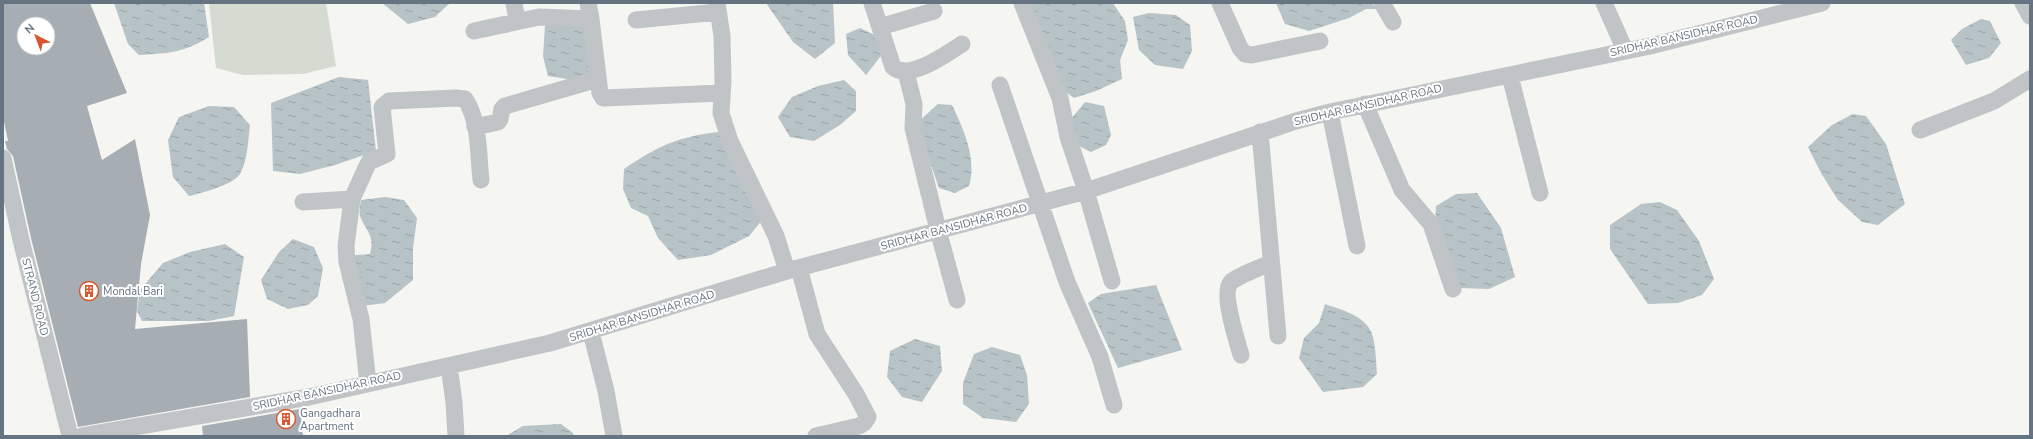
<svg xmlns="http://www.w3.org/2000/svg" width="2033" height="439" font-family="'Nunito Sans',sans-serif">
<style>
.garden{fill:#d6dbd2}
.water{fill:url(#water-ripples)}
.building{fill:#a7aeb3;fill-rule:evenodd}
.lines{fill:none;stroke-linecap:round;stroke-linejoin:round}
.minor{stroke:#c0c4c7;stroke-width:17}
.labels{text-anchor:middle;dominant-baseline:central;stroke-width:4;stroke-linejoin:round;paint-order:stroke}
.street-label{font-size:11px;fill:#657480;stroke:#fff}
.poi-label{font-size:11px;fill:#657480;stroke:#fff;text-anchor:start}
</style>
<defs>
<pattern id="water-ripples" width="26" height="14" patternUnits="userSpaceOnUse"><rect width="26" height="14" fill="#b8c3c7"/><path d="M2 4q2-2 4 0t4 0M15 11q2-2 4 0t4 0" fill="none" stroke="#99a3a7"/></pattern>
</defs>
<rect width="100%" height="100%" fill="#f5f5f1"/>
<path class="garden" d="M209,3h117l10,63 -33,8 -60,1 -27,-7z"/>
<path class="water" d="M114,3h90l5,34c-26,16 -39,16 -70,18l-11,-11z
M382,3h68l-15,14 -27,7z
M766,3h67l2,40 -20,16 -22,-17z
M1027,3h86l12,18 3,19 -8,20 2,19 -26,12 -22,7 -15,-11z
M1276,3h96l4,6h-10l-17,9 -40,13 -24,-7z
M1149,13l27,2 14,10 2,26 -9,18 -28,-4 -16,-15 -6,-33z
M1981,19l9,2 11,22 -12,15 -23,7 -15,-25 11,-11z
M584,24l6,31 -1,18 -16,7 -25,-4 -5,-20 2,-31z
M860,28l17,8 7,16 -18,23 -18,-20 -2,-21z
M339,77l29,3 8,71 -41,14 -35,9 -27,-3 -2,-68z
M844,80l12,11v20l-16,14 -26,16 -24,-4 -12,-20 14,-20 26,-11z
M1085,102l19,4 7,29 -5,10 -15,7 -14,-7 -6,-26z
M938,104l14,1c12,25 25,54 17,81l-14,7 -16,-5 -16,-46 -4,-21z
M209,106l25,1 16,18c-2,15 -2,35 -10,49 -7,11 -38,19 -51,22l-16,-19 -5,-37 11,-23z
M1853,114l13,2 20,28 19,60 -27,21 -16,-3 -24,-22 -17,-27 -13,-26 24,-22z
M718,132l45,87 -14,17 -38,19 -33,5 -20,-22 -10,-22 -17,-8 -8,-19 1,-20c34,-23 53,-32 94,-37z
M1477,193l24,35 14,49 -26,12 -30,-1 -24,-62 1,-20 20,-12z
M385,197l19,3 13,18 -4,30v32l-28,23 -23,3 -17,-50 25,-2c5,-20 -4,-22 -10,-38 -1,-4 0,-11 1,-16z
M1660,202l17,8 22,31 15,38 -12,16 -24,8 -30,1 -38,-55v-24l31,-21z
M293,239l21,8 9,21 -5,28 -10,9 -20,4 -21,-10 -6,-19 18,-28z
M225,244l19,13 -10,59 -25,5h-67l-5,-10 3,-21 23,-27 27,-11z
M1156,285l26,65 -64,18 -30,-65 13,-9z
M1325,304c14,5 35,10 44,24 7,10 7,34 8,46l-14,13 -40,5 -24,-34 5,-20 15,-15z
M915,339l25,7 2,25 -20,31 -20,-5 -15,-20 3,-26z
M992,347l28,8 7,20 2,29 -13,18 -33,-4 -20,-14v-21l11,-29z
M561,424l12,9 1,3h-68l17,-10z"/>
<path class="building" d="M3,3h87l37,90 -40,13 15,54 33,-21 15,76 -9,49 -6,65 112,-10 3,78 -172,30 -47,-189 -18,-82 -6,-7 -2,-8h3l-5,-24zM24,24h24v24h-24z
M300,409l3,27h-100l-1,-10z"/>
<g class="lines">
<path class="minor" d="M514,3l3,18
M588,3l3,16
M717,3l5,33 1,45 -2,32 9,28 46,95 11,35
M872,3l21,64c16,14 54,-13 69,-23
M1022,3l38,95 8,39 18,54 26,90
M1220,3l20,45 5,6 7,1 68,-14
M1382,3l11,19
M1604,3l21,47
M2023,3l7,13
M636,20l82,-8
M880,27l54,-16
M474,31l65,-14 52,2 9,74 3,5 119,-5
M906,72l8,32 -1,24 25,102 19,70
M1510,76l30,117
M1000,85l67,197 33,75 14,48
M1365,104l37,86 29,34 22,65
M1330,112l27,134
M475,127l23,-5 2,-3 2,-10 3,-3 93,-27
M1920,130l74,-29 36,-22
M1260,132l18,204
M3,158l18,82 49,196
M303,202l49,-3
M799,268l18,66 39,60 12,23 -4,6 -5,3 -43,10
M591,332l15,59 8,45
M1241,355c-4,-14 -20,-63 -10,-73 8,-7 29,-14 39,-19
M449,366l5,36 2,34
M368,384l-7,-65 -14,-57 -1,-16 6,-47 14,-31 3,-6 18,-8 -5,-47 7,-6 67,-3 9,1c15,22 13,56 16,81
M82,436l227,-39 241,-54 237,-72 299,-80 210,-70 34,-9 320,-66 172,-43"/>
</g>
<defs>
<g id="building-ring" transform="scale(1)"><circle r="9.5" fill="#fff" stroke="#d8572e" stroke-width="1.5"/><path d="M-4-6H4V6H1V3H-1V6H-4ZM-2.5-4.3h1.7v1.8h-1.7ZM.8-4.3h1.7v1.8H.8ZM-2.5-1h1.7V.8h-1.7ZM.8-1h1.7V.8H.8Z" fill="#d8572e"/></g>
</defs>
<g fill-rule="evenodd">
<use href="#building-ring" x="89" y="291"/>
<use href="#building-ring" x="286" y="419"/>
</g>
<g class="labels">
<g class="street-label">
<text transform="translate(1684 36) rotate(-13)">SRIDHAR BANSIDHAR ROAD</text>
<text transform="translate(1368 105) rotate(-13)">SRIDHAR BANSIDHAR ROAD</text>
<text transform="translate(954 227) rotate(-15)">SRIDHAR BANSIDHAR ROAD</text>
<text transform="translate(35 297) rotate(76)">STRAND ROAD</text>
<text transform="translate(642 316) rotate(-17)">SRIDHAR BANSIDHAR ROAD</text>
<text transform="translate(327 391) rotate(-12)">SRIDHAR BANSIDHAR ROAD</text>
</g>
<g class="poi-label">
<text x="103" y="291">Mondal Bari</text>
<text x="300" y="413">Gangadhara<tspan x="300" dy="13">Apartment</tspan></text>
</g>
</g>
<rect width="2033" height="439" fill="none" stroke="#657480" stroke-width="8"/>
<g transform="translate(36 36) rotate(318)"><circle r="19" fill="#ffffff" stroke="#c1c7cc"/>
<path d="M0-3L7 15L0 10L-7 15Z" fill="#d8572e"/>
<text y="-6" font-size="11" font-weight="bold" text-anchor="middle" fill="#657480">N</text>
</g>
</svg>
